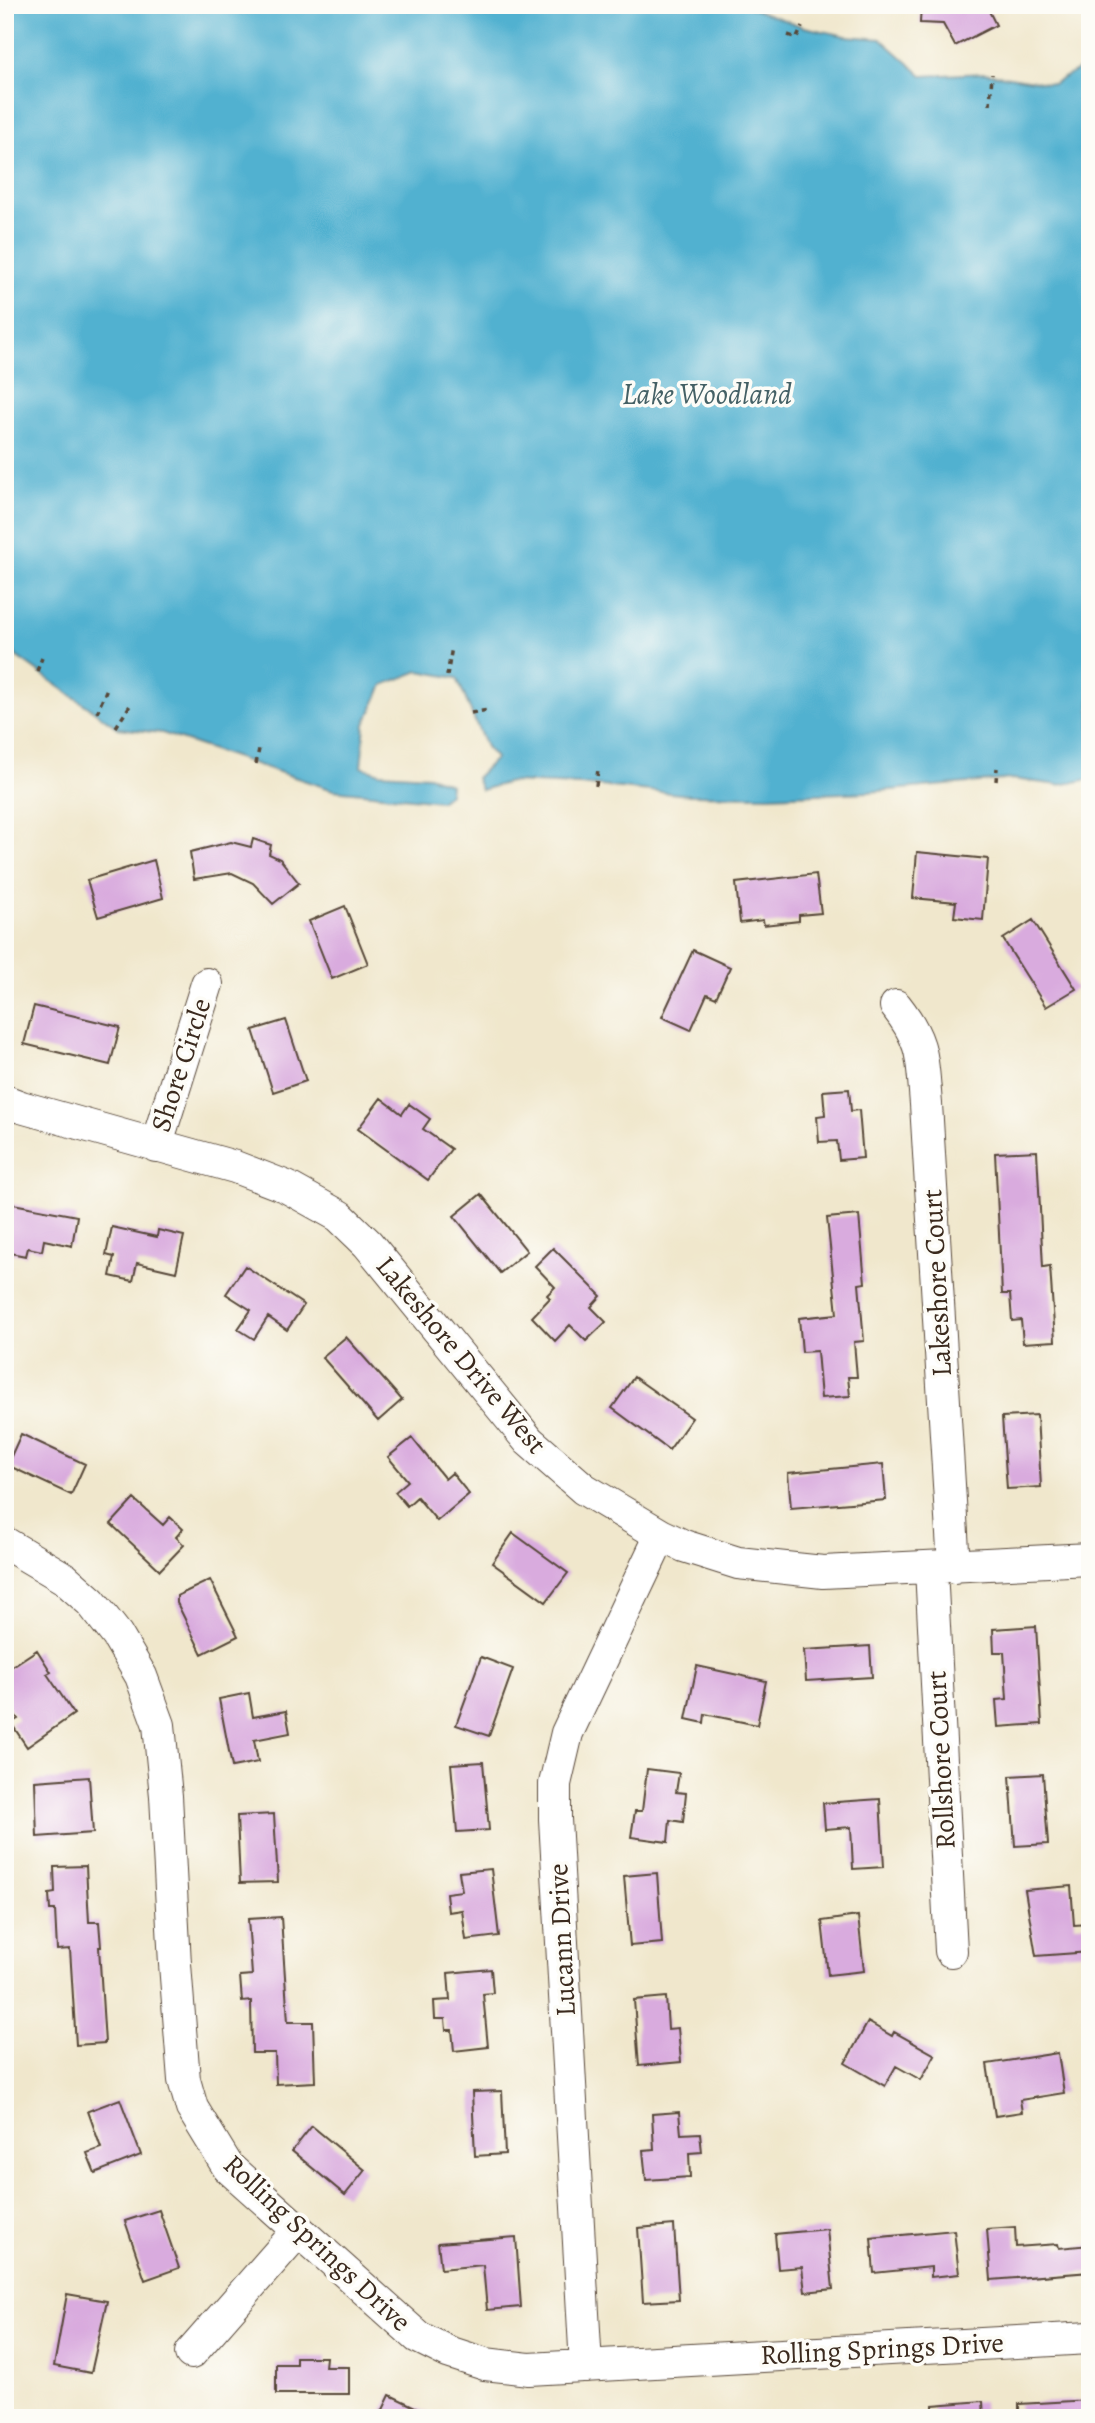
<svg xmlns="http://www.w3.org/2000/svg" width="1095" height="2423" font-family="Alegreya,serif">
<style>
.water{fill:#51b1d0;stroke:#466e77;stroke-width:2}
.building{fill:#d9abde}
.lines{fill:none;stroke-linecap:round;stroke-linejoin:round}
.minor-casing{stroke:#564638;stroke-width:34}
.path{stroke:#564638;stroke-width:3.5;stroke-dasharray:5 5;stroke-linecap:butt}
.minor{stroke:#fff;stroke-width:32}
.labels{text-anchor:middle;dominant-baseline:central;stroke-width:7;stroke-linejoin:round;paint-order:stroke}
.street-label{font-size:28px;fill:#3b2a1e;stroke:#fdfcf7}
.water-label{font-size:30px;font-style:italic;fill:#446065;stroke:#fdfcf7}
</style>
<rect width="100%" height="100%" fill="#fdfcf7"/>
<filter id="ink" filterUnits="userSpaceOnUse"><feTurbulence type="fractalNoise" baseFrequency=".0143" numOctaves="2"/><feDisplacementMap in="SourceGraphic" scale="14" xChannelSelector="R" yChannelSelector="G"/><feConvolveMatrix kernelMatrix="1 2 1 2 8 2 1 2 1" color-interpolation-filters="sRGB"/></filter>
<filter id="wash" filterUnits="userSpaceOnUse"><feTurbulence type="fractalNoise" baseFrequency=".00686" numOctaves="4" result="noise"/><feDisplacementMap in="SourceGraphic" scale="28" xChannelSelector="R" yChannelSelector="G"/><feGaussianBlur stdDeviation="1.57" result="paint"/><feColorMatrix in="noise" values="0 0 0 0 0 0 0 0 0 0 0 0 0 0 0 0 0 1.4 0 .05"/><feComposite in="paint" operator="in"/></filter>
<g filter="url(#wash)">
<rect width="100%" height="100%" fill="#f0e7cc"/>
<path class="water" d="M5,5h737l62,22 42,9 35,3 42,37 62,-3 68,11 37,-21v716l-31,6 -47,-6 -144,13 -100,4 -78,-1 -89,-9 -91,-4 -29,8 -5,-12 20,-20 -10,-11 -29,-69 -38,-7 -36,14 -18,39 -4,43 19,6 49,3 21,8 -1,10 -9,7 -107,-11 -171,-57 -44,-5 -102,-72 -7,-16 -4,-2z"/>
<g id="blocks">
<path class="building" d="M921,5h65l10,20 -41,21 -12,-22 -23,-1z
M253,839l18,6 -2,9 11,5 19,24 -26,21 -20,-21 -21,-10 -38,6 -4,-27 41,-10 20,5z
M917,852l71,7 -5,61 -29,-3 2,-15 -43,-4z
M154,860l9,38 -65,19 -11,-37z
M816,874l5,39 -22,2v6l-35,4 -1,-5 -23,3 -4,-40z
M345,906l23,58 -36,15 -23,-58z
M1033,920l43,69 -30,18 -43,-68z
M693,950l37,17 -14,31 -9,-4 -16,36 -29,-13z
M34,1006l86,21 -10,38 -86,-21z
M286,1020l20,61 -33,11 -20,-62z
M849,1089l2,22 8,-1 4,48 -24,2 -2,-19 -18,1 -2,-26 8,-1 -2,-24z
M381,1098l21,16 7,-10 21,15 -7,10 28,20 -23,31 -70,-51z
M1037,1151l6,116 7,-1 5,75 -32,2 -2,-23 -9,1 -2,-27h-8l-7,-141z
M481,1194l46,57 -27,22 -46,-57z
M13,1204l64,12 -5,30 -28,-6 -2,11 -14,-3 -2,8 -21,-4z
M859,1215l6,68 -6,1 5,57 -10,1 3,35h-9l2,19 -29,2 -4,-47 -15,1 -3,-34 38,-4 -10,-96z
M112,1227l45,10 1,-7 26,6 -8,36 -39,-9 -4,18 -23,-5 4,-19 -8,-2z
M553,1248l48,48 -10,11 15,15 -20,19 -16,-16 -15,16 -23,-24 18,-19 -3,-3 8,-8 -20,-21z
M245,1266l59,39 -17,25 -19,-13 -14,22 -16,-10 13,-19 -25,-16z
M346,1337l56,63 -24,21 -56,-64z
M634,1377l58,41 -23,32 -57,-42z
M1037,1415l4,72 -34,2 -5,-72z
M21,1434l64,30 -14,31 -64,-30z
M412,1438l33,41 7,-6 17,21 -32,27 -20,-24 -10,9 -12,-14 13,-11 -20,-24z
M883,1464l3,36 -95,8 -3,-35z
M134,1499l29,26 7,-8 13,12 -7,8 8,8 -24,25 -49,-46z
M513,1533l55,40 -22,29 -54,-39z
M210,1580l28,56 -36,18 -25,-51v-7z
M1036,1626l6,98 -44,3 -2,-27 11,-1 -3,-47h-10l-1,-23z
M870,1646l2,31 -66,4 -2,-31z
M37,1650l14,22 -4,2 27,40 -47,33 -16,-24 7,-4 -13,-18v-30z
M481,1657l32,12 -24,67 -33,-11z
M697,1666l69,15 -9,44 -52,-11 -1,9 -18,-4z
M249,1693l4,24 33,-6 4,22 -36,7 4,22 -26,5 -13,-68z
M483,1762l6,68 -32,2 -6,-68z
M647,1769l32,4 -3,19 10,1 -3,29 -13,-2 -2,22 -37,-5 4,-26h7z
M1043,1774l5,70 -33,2 -5,-70z
M89,1777l4,56 -56,4 -2,-56z
M880,1799l4,68 -31,2 -2,-42 -26,2 -2,-26z
M274,1814l4,68 -38,1 -3,-67z
M86,1866l3,56h10l2,25h-2l6,96 -29,2 -6,-96 -13,1 -2,-40h-5l-1,-16 6,-1 -1,-26z
M491,1869l8,67 -33,4 -4,-30 -14,2 -2,-19 16,-2 -3,-19z
M657,1873l5,70 -32,3 -6,-70z
M1071,1886l3,39 16,-1v28l-54,4 -11,-66z
M858,1916l6,55 -36,4 -6,-54z
M281,1917l7,105h25l2,60 -39,2 -1,-31h-23l-1,-52 -9,1 -2,-26 12,-1 -4,-56z
M491,1969l2,24 -10,1 5,53 -34,4 -2,-21h-6l-1,-11h-10l-1,-18 16,-1 -2,-27z
M666,1997l2,32 10,-1 3,34 -42,4 -5,-66z
M868,2022l24,14 2,-4 41,23 -14,25 -25,-14 -11,20 -40,-23z
M1058,2053l6,40 -44,7 2,12 -27,4 -8,-52z
M502,2091l3,63 -30,2 -3,-64z
M120,2099l21,56 -46,18 -8,-20 14,-5 -13,-37z
M679,2112l2,22 19,-1 2,19 -13,1 1,24 -44,3 -3,-30 11,-1 -2,-35z
M312,2126l53,44 -20,25 -53,-44z
M159,2210l20,58 -34,12 -20,-59z
M674,2225l5,75 -36,2 -5,-74z
M1015,2227l1,20 42,-3 1,4 31,-3v27l-99,8 -4,-51z
M827,2229l6,60 -28,3 -3,-25 -24,2 -3,-35z
M954,2230l5,44 -28,3v-10l-57,6 -3,-35z
M516,2237l5,70 -34,3 -4,-45 -42,4 -3,-26z
M67,2294l40,7 -16,72 -37,-7z
M296,2357h30l-1,10h24v27h-73v-30h20z
M390,2395l48,23h-59z
M1090,2400v18h-71v-14z
M983,2401l1,17h-51v-13z"/>
</g>
</g>
<g filter="url(#ink)">
<use href="#blocks" fill-opacity="0" stroke="#564638" stroke-width="2"/>
<g class="lines">
<g class="minor-casing">
<path id="minor" d="M896,1006c29,37 26,53 30,98l28,463
M5,1101l16,6 214,60 52,20 52,29 29,28 161,197 55,48 77,46 23,11 54,17 85,9 267,-13
M156,1146l51,-162
M5,1543l59,35 27,24 26,33 24,41 18,49 7,71 9,168 9,116 8,28 36,59 190,170 30,15 37,12 44,5 561,-31
M931,1569l20,382
M191,2353l107,-122
M586,2366l-31,-547v-35l12,-51 94,-198"/>
</g>
<path class="path" d="M788,35l9,3 5,-11
M990,105l2,-31
M37,671l5,-13
M447,676l5,-29
M97,713l10,-25
M471,713l17,-3
M116,727l15,-23
M256,764l3,-15
M996,781l1,-13
M596,786l2,-17"/>
<use href="#minor" class="minor"/>
</g>
</g>
<g class="labels">
<g class="street-label">
<text transform="translate(181 1065) rotate(-72)">Shore Circle</text>
<text transform="translate(937 1283) rotate(-93)">Lakeshore Court</text>
<text transform="translate(461 1355) rotate(50)">Lakeshore Drive West</text>
<text transform="translate(941 1760) rotate(-93)">Rollshore Court</text>
<text transform="translate(562 1940) rotate(-93)">Lucann Drive</text>
<text transform="translate(317 2243) rotate(43)">Rolling Springs Drive</text>
<text transform="translate(882 2349) rotate(-3)">Rolling Springs Drive</text>
</g>
<g class="water-label">
<text x="707" y="394">Lake Woodland</text>
</g>
</g>
<rect width="1095" height="2423" fill="none" stroke="#fdfcf7" stroke-width="28"/>
</svg>
